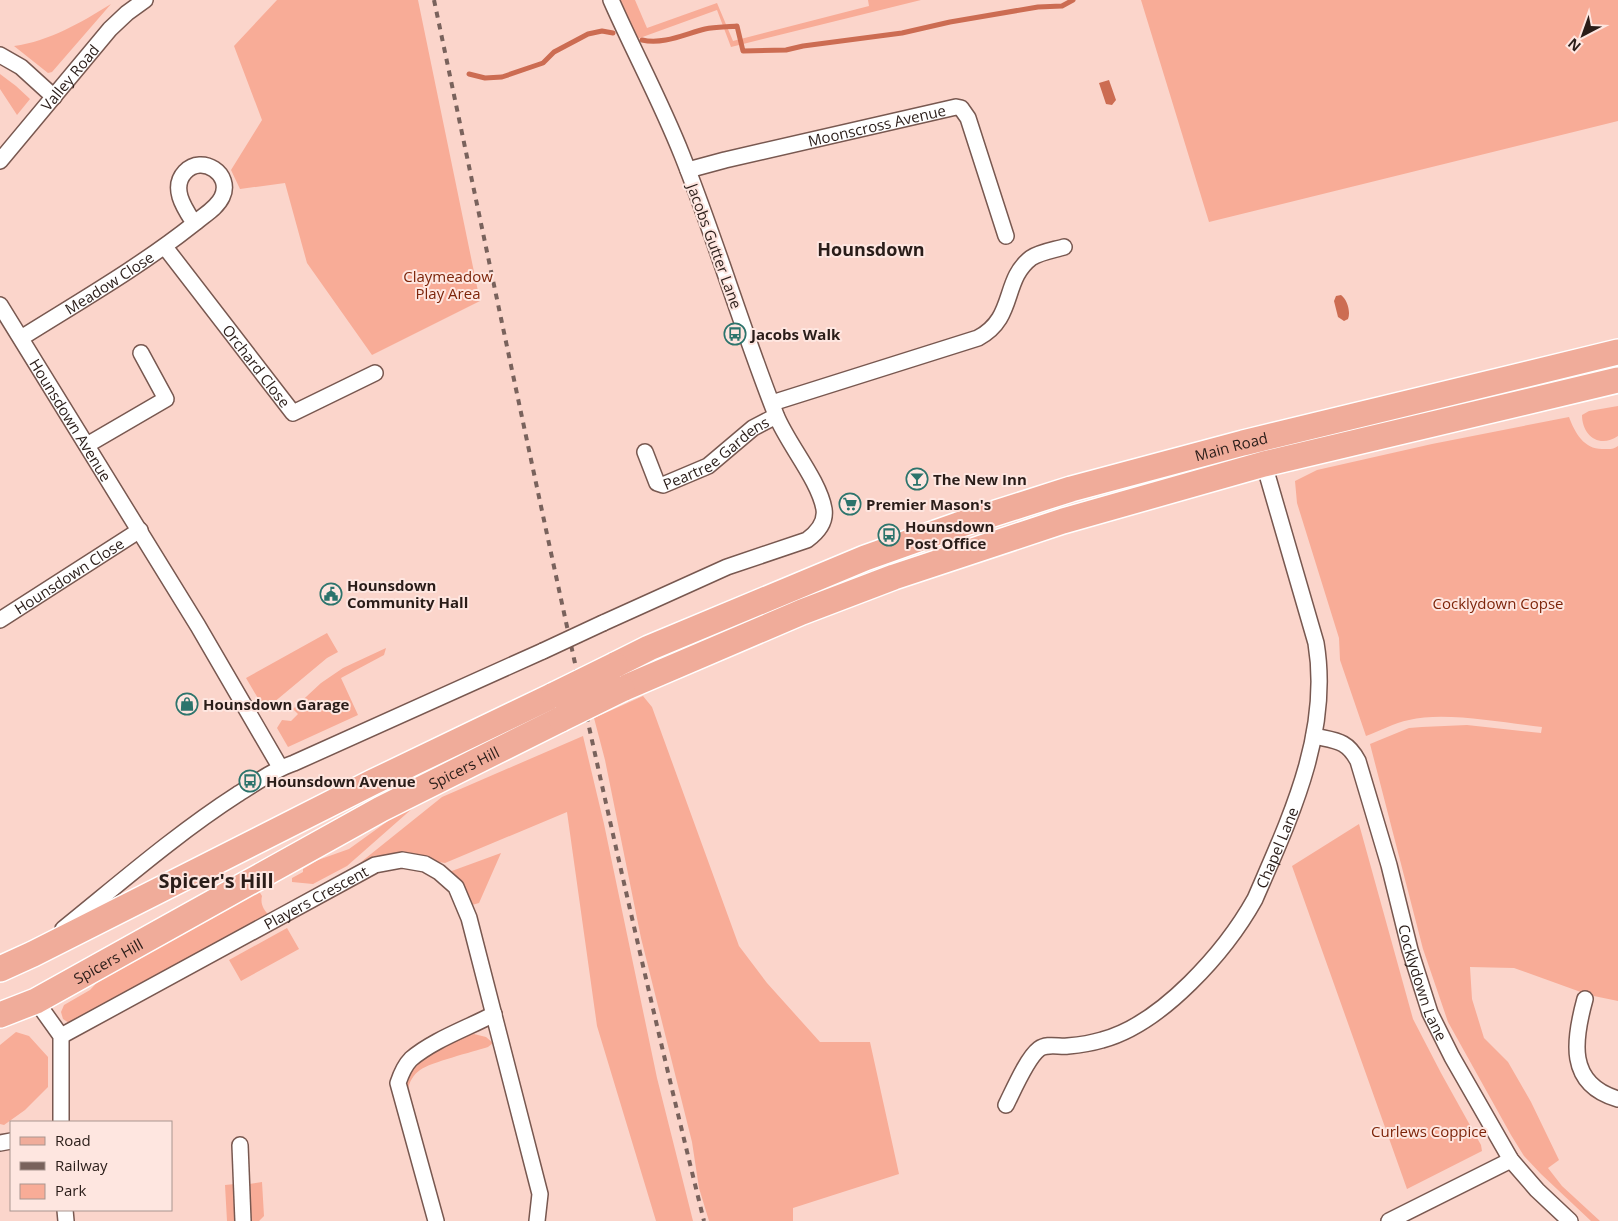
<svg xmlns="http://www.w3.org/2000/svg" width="1618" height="1221" font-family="'Open Sans',sans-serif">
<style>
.green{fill:#f8ac97}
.water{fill:#cc6c52}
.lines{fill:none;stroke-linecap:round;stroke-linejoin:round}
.stream{stroke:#cc6c52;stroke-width:5}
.minor-casing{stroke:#785850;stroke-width:18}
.primary-casing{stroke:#fff;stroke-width:28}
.minor{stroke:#fff;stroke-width:15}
.primary{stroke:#f0ac9a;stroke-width:25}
.rail{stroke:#79625c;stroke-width:4;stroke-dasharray:6 6;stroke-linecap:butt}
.minor-bridge-casing{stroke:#785850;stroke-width:18;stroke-linecap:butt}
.primary-bridge-casing{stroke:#fff;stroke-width:28;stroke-linecap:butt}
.minor-bridge{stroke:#fff;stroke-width:15}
.primary-bridge{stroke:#f0ac9a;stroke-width:25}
.labels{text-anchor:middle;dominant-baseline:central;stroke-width:4;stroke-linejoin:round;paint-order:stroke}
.street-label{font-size:15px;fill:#2a1d19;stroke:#fee6e0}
.park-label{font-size:15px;fill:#7d250a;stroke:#fee6e0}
.poi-label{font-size:15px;font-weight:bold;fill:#2a1d19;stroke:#fee6e0;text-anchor:start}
.quarter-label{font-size:18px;font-weight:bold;fill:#2a1d19;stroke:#fee6e0}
.district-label{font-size:20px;font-weight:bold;fill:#2a1d19;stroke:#fee6e0}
</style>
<rect width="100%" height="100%" fill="#fbd5cb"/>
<path class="green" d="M277,0h141l62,301 -108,54 -65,-92 -22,-80 -45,6 -9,-19 31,-50 -28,-74z
M619,0h16l12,28 70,-25 16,38 136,-35 -1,-6h53l-190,47 -14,-37 -80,29z
M1141,0h477v121l-409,101z
M111,4l-59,68 -4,1 -34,-27c36,-5 66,-23 97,-42z
M0,74l16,12 14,13 -13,16 -17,-26z
M1618,406v30c-19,13 -36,-1 -36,-21l7,-4z
M1569,417c6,16 15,32 33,32 7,0 11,1 16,-3v555l-29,-6 -75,-27 -44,-1 2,32 12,39 24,24 23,40 28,58 -11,8 14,18 38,35h-9l-50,-47 -17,-18 -13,-21 -63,-113 -25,-73 -53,-205 39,-16 13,-1 45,-2 74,8 1,-6c-38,-4 -97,-16 -133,-7 -15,3 -29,11 -43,16l-26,-76 -1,-22 -42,-135 -2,-22 22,-11 115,-26z
M327,633l11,19 -11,6 -54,45 -11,2 -16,-27z
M386,648l-2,7 -43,23 17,37 -70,32 -11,-19 5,-8 9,1 7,-7 -5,-5 28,-26 22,-15z
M643,696l9,11 87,239 28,37 53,59h50l29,132 -106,34v13h-84l-10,-33 -7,-46 -51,-204 -36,-178 -11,-42z
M583,736l21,88 53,254 36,143h-37l-59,-195 -30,-214 -122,51 -51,-9 -20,2 -13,6 81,-65z
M414,807l-67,59 -34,18 -21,-2v-4l11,-6v-3l15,-9 31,-11 50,-36z
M1359,824l54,195 28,54 40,72 1,6 -75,38 -115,-323z
M501,853l-22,50 -7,2 -9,-18 -14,-15z
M257,888l5,8c-2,8 2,14 7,19l-200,108 -6,-4 -2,-7 3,-7 26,-15 14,-15z
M287,928l12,21 -58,32 -12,-21z
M16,1032l13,4 19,21v30l-23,23 -21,15 -4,-1v-79z
M474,1034l12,3 7,6 -5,4c-15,5 -57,15 -68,23 -7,5 -11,12 -12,20h-2c0,-8 3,-20 8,-26 8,-8 49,-29 60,-30z
M262,1182l2,34 -5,5h-8l-2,-37z
M235,1184l1,37h-9l-2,-36z"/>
<path class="water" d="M1109,80l7,20 -4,5 -6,-1 -7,-21z
M1341,295c6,4 10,17 7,24l-4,2 -6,-4 -4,-16 2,-5z"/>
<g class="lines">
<path class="stream" d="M642,40c21,5 43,-6 63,-11 10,-2 22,-2 32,-3l6,25 43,-1 17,-4 99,-13 48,-11 88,-15 24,-1 11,-6
M469,74l16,4 17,-1 41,-14 11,-11 34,-18 14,-3 11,2"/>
<g class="minor-casing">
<g id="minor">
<path d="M0,55l21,12 33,30"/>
<path id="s1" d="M0,161l110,-132 17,-16 18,-13"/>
<path id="s2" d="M688,170l37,-10 231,-53 5,1 7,10 38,118"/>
<path id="s3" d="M165,247l128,166 82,-40"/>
<path id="s4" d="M0,305l198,321 82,141"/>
<path id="s5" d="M21,338c59,-37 120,-72 174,-115 9,-8 22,-15 27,-26 11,-23 -20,-43 -37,-25 -15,16 0,37 9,51"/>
<path d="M772,403l206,-65c38,-20 24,-58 53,-80 9,-6 23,-8 33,-11"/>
<path d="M87,445l79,-46 -25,-46"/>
<path id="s6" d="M645,452l12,31 6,2 45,-19 45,-38 23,-12"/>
<path id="s7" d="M0,620l140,-90"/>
<path d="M603,623l124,-56 80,-27c11,-8 19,-18 17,-31 -5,-29 -37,-66 -48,-94 -34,-86 -60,-175 -94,-260 -21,-53 -48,-103 -71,-155"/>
<path id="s8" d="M1314,736c22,5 33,4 44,25l31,104 21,85 20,63 22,44 59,103 26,30 33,31"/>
<path d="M63,929c57,-46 113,-95 175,-135 18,-11 35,-24 56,-31l249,-112"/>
<path d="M1585,999c-11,40 -19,85 33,100"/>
<path d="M36,1001l25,35v86"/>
<path id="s9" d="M61,1036l314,-171 27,-5 23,4 14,8 17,15 13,31 71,276 -3,27"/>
<path id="s10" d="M1006,1105c7,-14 21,-47 33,-56 8,-6 20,-2 29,-3 11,-1 24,-3 34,-6 60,-16 124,-89 153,-141 35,-81 76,-166 61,-256l-52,-179"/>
<path d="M0,1143l11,-2"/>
<path d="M240,1145l3,76"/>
<path d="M65,1210l1,11"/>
<path d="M436,1221l-38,-138c3,-9 7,-18 13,-24 22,-19 57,-31 83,-45"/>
<path d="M1389,1221l122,-61"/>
</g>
</g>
<g class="primary-casing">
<g id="primary">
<path id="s11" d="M615,665l34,-17 216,-90 93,-33 113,-36 172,-46 375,-91"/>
<path d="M622,689l180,-77 92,-35 169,-56 201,-57 354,-84"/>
<path d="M0,969l33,-15 340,-172 181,-87"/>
<path id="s12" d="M0,1015l36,-14 345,-192 180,-90"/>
</g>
</g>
<use href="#minor" class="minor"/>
<use href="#primary" class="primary"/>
<path class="rail" d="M434,0c86,408 170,816 270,1221"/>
<g class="minor-bridge-casing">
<path id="minor-bridge" d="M543,651l60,-28"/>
</g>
<g class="primary-bridge-casing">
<path id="primary-bridge" d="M554,695l61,-30
M561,719l61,-30"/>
</g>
<use href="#minor-bridge" class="minor-bridge"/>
<use href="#primary-bridge" class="primary-bridge"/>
</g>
<defs>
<g id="bus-ring" transform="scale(1.125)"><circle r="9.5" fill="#fee6e0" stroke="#2c746c" stroke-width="1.5"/><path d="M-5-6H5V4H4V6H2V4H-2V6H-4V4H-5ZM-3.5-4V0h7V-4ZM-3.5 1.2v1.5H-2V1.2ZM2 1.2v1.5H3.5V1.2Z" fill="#2c746c"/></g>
<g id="bar-ring" transform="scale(1.125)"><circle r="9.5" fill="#fee6e0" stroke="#2c746c" stroke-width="1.5"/><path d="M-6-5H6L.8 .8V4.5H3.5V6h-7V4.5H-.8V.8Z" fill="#2c746c"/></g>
<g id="supermarket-ring" transform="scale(1.125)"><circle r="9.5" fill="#fee6e0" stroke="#2c746c" stroke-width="1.5"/><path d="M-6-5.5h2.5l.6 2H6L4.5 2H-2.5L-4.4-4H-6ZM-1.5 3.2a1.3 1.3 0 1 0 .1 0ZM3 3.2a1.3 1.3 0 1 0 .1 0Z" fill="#2c746c"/></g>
<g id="civic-ring" transform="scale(1.125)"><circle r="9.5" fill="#fee6e0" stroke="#2c746c" stroke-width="1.5"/><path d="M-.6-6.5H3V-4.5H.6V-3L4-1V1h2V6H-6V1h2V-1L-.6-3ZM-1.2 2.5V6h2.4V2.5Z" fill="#2c746c"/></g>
<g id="shop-ring" transform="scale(1.125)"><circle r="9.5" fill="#fee6e0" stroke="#2c746c" stroke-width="1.5"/><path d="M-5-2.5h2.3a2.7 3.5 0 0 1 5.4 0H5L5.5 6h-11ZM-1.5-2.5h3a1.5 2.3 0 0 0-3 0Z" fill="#2c746c"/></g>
</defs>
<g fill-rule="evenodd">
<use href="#bus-ring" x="735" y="334"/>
<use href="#bar-ring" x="917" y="479"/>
<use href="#supermarket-ring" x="850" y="504"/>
<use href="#bus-ring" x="889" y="535"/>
<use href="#civic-ring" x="331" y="594"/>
<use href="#shop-ring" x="187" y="704"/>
<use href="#bus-ring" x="250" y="781"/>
</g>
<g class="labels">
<g class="street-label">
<text stroke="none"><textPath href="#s1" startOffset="109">Valley Road</textPath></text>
<text stroke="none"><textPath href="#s2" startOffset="194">Moonscross Avenue</textPath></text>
<text transform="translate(715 246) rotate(70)">Jacobs Gutter Lane</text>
<text stroke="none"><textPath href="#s5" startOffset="104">Meadow Close</textPath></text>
<text stroke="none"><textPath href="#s3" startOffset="150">Orchard Close</textPath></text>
<text stroke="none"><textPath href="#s4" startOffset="135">Hounsdown Avenue</textPath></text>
<text stroke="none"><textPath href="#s11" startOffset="655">Main Road</textPath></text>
<text stroke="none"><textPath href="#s6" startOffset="102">Peartree Gardens</textPath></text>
<text stroke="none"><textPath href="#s7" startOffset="82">Hounsdown Close</textPath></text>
<text stroke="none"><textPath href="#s12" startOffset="526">Spicers Hill</textPath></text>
<text stroke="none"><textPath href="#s10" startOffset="398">Chapel Lane</textPath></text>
<text stroke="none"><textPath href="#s9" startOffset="290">Players Crescent</textPath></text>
<text stroke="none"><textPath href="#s12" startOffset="121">Spicers Hill</textPath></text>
<text stroke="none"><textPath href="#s8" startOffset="284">Cocklydown Lane</textPath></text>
</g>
<g class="park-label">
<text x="448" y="276">Claymeadow<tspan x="448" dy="17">Play Area</tspan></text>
<text x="1498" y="603">Cocklydown Copse</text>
<text x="1429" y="1131">Curlews Coppice</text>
</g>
<g class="poi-label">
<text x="751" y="334">Jacobs Walk</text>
<text x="933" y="479">The New Inn</text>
<text x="866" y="504">Premier Mason's</text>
<text x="905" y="526">Hounsdown<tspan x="905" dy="17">Post Office</tspan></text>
<text x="347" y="585">Hounsdown<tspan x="347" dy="17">Community Hall</tspan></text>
<text x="203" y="704">Hounsdown Garage</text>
<text x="266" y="781">Hounsdown Avenue</text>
</g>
<g class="quarter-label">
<text x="871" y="249">Hounsdown</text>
</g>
<g class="district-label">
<text x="216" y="880">Spicer's Hill</text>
</g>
</g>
<rect x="10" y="1121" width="162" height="90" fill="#fee6e0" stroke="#a99690"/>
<rect x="20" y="1137" width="25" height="8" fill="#f0ac9a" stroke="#a99690"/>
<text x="55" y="1146" font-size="15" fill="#2a1d19">Road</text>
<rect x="20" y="1162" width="25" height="8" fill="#79625c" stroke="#a99690"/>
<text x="55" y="1171" font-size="15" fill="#2a1d19">Railway</text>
<rect x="20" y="1184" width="25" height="15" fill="#f8ac97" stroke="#a99690"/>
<text x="55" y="1196" font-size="15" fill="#2a1d19">Park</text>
<g transform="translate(1583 35) rotate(221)" stroke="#fee6e0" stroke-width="4" paint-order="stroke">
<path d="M0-4L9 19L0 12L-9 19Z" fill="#2a1d19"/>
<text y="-8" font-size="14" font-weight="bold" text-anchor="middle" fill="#2a1d19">N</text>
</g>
</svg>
